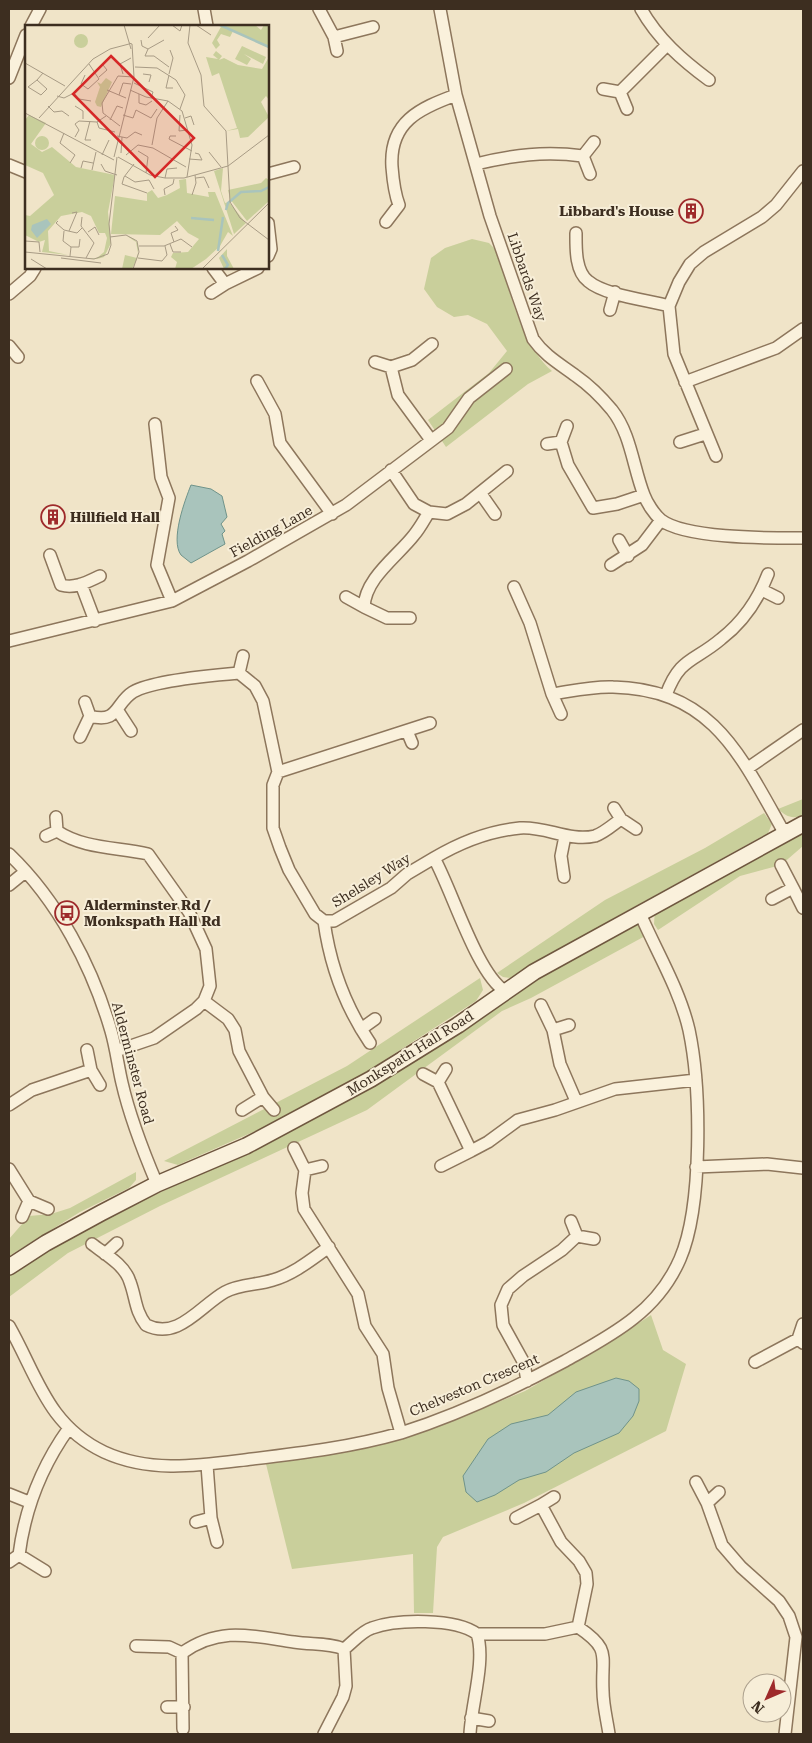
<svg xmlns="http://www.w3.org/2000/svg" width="812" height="1743" font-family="'Roboto Serif',serif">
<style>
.green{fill:#c9cf9b}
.water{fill:#a9c4bc;stroke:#6f938a}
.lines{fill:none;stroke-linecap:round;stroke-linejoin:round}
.street-casing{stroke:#8d765c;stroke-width:14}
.secondary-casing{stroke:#6f573f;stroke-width:18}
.street{stroke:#faf1dc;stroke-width:11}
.secondary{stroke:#faf1dc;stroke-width:15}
.labels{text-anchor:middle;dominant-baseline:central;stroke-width:4;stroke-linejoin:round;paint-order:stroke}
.poi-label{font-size:14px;font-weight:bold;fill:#3d2e20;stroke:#f7eed8;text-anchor:start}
.street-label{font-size:14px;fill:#3d2e20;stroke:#f7eed8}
.inset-river{fill:none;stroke:#a9c4bc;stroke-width:2.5}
.inset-road{fill:none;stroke:#a89b85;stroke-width:1}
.view{fill:#d62828;fill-opacity:0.15;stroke:#d62828;stroke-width:2.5}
.inset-edge{fill:none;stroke:#3d2e20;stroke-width:2.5}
</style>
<rect width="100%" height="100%" fill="#f0e4c8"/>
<path class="green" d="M472,239l17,4 8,8c13,39 23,92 55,120l-24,13 -82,63 -18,-27 61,-47 18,-22 -20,-27 -19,-9 -14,2 -17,-10 -13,-18 7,-31 14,-10z
M803,799v16c-11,5 -17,1 -25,-6z
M764,813l8,11 -4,9 -154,85 -103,60 -8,-1 -6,-4 108,-73 100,-52z
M803,830v16l-22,19 -41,11 -82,54 -4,-6 1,-15z
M636,923l5,2 6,10 -116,63 -29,13 -135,99 -207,96 -92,47 -59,44v-23c93,-63 200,-99 298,-152 71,-38 136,-87 204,-129 40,-25 84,-47 125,-70z
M480,978l3,12 -7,11 -127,82 -82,43 -78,34 -11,5 -14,-4 183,-95z
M136,1172v8l-7,8 -49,24 -71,44v-17l20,-23 22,-2 19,-6z
M651,1315l12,35 23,14 -20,67 -142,72 -81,34 -6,10 -4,66h-19l-1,-59 -121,15 -26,-105 118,-21 56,-17 85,-35 82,-47z"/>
<path class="water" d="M191,485l20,4 11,7 5,21 -6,7 4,7 -3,3 3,10 -34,19c-3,-3 -7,-5 -10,-8 -11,-15 4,-55 10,-70z
M616,1378l13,3 10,8v12l-6,15 -14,17 -45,20 -28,19 -27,8 -24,15 -18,7 -11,-10 -3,-16 25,-37 23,-15 37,-9 28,-23z"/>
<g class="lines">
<g class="street-casing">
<path id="street" d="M204,9l3,17
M319,9l15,28 39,-10
M440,9l16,86 34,121 43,123c12,17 27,25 43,37 13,9 26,22 36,34 19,24 21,57 32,85 3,8 10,19 17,25 25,19 109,18 142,18
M641,9c17,30 41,51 68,71
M31,26l9,-17
M334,37l3,14
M9,78l17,-43
M603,89l17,3 47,-47
M620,92l7,17
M583,156l11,-14
M476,164c37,-9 69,-13 107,-8l7,18
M9,165l17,7
M268,174l26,-7
M386,222l13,-17c-5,-13 -6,-25 -7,-38 -3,-45 28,-59 64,-72
M268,223l3,26 -3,7
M576,233c0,14 -1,38 12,48 16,14 59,19 81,25
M213,268l12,16 33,-16
M211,293l14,-9
M9,294l21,-18 5,-8
M610,310l5,-18
M9,346l9,11
M375,362l16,5
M257,381l18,33 5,29 52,71
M685,382l91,-34 27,-19
M155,424l6,53 8,21 -12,67 15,36
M431,440l-33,-45 -7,-28 21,-7 20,-16
M561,442l6,-16
M680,442l25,-8
M547,444l14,-2 7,23 25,43 24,-4 27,-9
M716,456l-42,-102 -5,-48 10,-24 11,-18 14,-12 58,-35 14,-12 27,-34
M391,470l23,34 15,8c-5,8 -9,16 -15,23 -16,21 -49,43 -50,72l23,11h23
M481,494l14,20
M429,512l18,2 19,-10 41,-33
M619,540l9,16
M50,555l11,30c14,4 26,-3 39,-9
M611,565l31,-20 19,-25
M81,584l14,37
M514,587l16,36 22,71c20,-3 41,-8 61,-7 97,2 126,65 168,140l7,4
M762,590l16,8
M346,597l18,10
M9,641l163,-40 76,-40 98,-56 102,-77 21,-30 37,-29
M239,673l4,-17
M552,694l9,20
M666,695c14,-38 28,-33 55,-56 22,-17 37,-39 47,-65
M85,702l5,14c29,8 25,-13 43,-24 19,-11 82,-17 106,-19l16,13 8,15 15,71 -5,13v43l7,20 9,22 26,44 9,7h10l57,-33 16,-14 27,-16c18,32 43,116 71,133
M118,711l13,20
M407,731l5,12
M80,737l10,-21
M748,768l55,-38
M278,772l152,-49
M614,808l7,11
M56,817l1,14
M46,836l11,-5c27,18 60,16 91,23l41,58 17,37 4,37 -6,15 -8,8 -42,29 -38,13
M9,854c49,47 83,112 102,177 5,17 7,35 11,52 8,35 21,68 35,101
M434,858c27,-16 54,-27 86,-30 26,-2 49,14 75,8 9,-3 19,-12 26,-17l15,10
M781,865l12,23
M564,877l-3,-21 4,-20
M9,885l16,-13
M772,899l21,-11 10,20
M324,921c6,44 21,85 46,122
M204,1001l24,18 7,11 4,21 24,46 -21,13
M541,1005l12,25 7,34 16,37
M361,1029l14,-10
M553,1030l16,-5
M91,1070l9,15
M423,1074l15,8 33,69 17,-9 30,-22 37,-10 60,-21 81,-9
M438,1082l8,-13
M263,1097l11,13
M9,1105l23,-15 59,-20 -4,-20
M294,1148l11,22 -3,23 2,16 54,85 7,32 18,28 5,34 13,45
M441,1166l30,-15
M696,1167l71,-3 36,4
M9,1169l20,32 19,8
M305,1170l17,-4
M22,1217l7,-16
M577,1236l17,3
M92,1244c13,10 33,21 38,38 6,16 5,29 16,43 32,16 54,-19 79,-33 14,-8 33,-7 48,-12 21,-6 39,-21 56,-33
M105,1254l12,-11
M9,1326c28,49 38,99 95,126 48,22 98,13 148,7 50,-6 100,-12 149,-26 56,-18 112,-44 164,-72 23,-13 48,-26 69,-43 19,-15 36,-36 46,-59 23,-53 21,-172 9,-229 -9,-39 -31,-76 -47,-112l1,-7
M803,1343l-5,-4 5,-15
M755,1362l43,-23
M527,1381l-3,-18 -21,-38 -2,-20 7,-16 15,-13 39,-26 15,-14 -6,-15
M207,1465l4,53 6,24
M696,1482l11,21 15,42 19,22 38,34 10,15 7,21 -11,97
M9,1494l20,8
M707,1503l12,-11
M541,1505l13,-8
M516,1518l25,-13 20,37 18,19 7,12 1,11 -9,43
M196,1522l15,-4
M19,1555l26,16
M9,1562l10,-7c6,-47 22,-88 50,-127
M136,1646l33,1 13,6
M167,1707h17
M471,1718l18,3
M183,1729l-1,-76c38,-27 70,-17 112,-11 18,3 33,0 50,7
M324,1734l19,-37 3,-11 -2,-37c8,-6 18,-18 28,-21 24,-9 84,-10 105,6h68l33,-7c34,23 23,28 25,64 0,14 4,29 6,43
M470,1734c1,-28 16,-74 7,-100"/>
</g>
<g class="secondary-casing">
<path id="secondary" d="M9,1267l37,-24 55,-30 56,-29 89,-38 125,-67 87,-54 76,-53 269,-148"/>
</g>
<use href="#street" class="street"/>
<use href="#secondary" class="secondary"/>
</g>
<defs>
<g id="building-ring" transform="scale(1.25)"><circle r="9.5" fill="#f7eed8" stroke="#9e2a2b" stroke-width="1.5"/><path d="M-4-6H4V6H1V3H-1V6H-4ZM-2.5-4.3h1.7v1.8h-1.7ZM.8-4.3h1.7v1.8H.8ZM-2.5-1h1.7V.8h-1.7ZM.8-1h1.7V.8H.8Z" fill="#9e2a2b"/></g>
<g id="bus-ring" transform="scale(1.25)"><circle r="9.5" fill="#f7eed8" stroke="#9e2a2b" stroke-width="1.5"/><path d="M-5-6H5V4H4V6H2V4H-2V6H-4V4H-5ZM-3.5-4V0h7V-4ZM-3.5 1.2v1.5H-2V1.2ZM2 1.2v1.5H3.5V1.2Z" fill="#9e2a2b"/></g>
</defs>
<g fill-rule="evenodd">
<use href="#building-ring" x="691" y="211"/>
<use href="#building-ring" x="53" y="517"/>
<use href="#bus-ring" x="67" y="913"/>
</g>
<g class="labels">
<g class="poi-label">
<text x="674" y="211" text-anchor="end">Libbard's House</text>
<text x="70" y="517">Hillfield Hall</text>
<text x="84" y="905">Alderminster Rd /<tspan x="84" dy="16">Monkspath Hall Rd</tspan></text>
</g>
<g class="street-label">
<text transform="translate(527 277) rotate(71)">Libbards Way</text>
<text transform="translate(271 531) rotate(-29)">Fielding Lane</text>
<text transform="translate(371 880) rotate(-32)">Shelsley Way</text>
<text transform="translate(410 1053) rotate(-32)">Monkspath Hall Road</text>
<text transform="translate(133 1063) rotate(75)">Alderminster Road</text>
<text transform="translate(474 1385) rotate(-23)">Chelveston Crescent</text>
</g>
</g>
<g transform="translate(25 25)">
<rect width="244" height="244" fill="#f0e4c8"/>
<path d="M197,0h33l6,5 3,-5h5v23l-36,-17 -3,6 -9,-3 -4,6 3,5 -4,4 -4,-6zM49 16a7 7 0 1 1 14 0a7 7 0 1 1-14 0ZM217,21l24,11 -3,7 -19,-10 7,5 -4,6 -12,-6zM191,26l6,5 -3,4 5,-2 14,7 24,4 7,-12v43l-3,-4 -5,6 8,15 -21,20 -8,1 -2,-9 -12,2 11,-3 -18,-55 -7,3 -6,-19 12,2 -5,-4zM81,53l6,4 -11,25 -4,-1 -2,-4 5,-15 -3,-5 4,2zM4,90l17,8 -15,21 11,8 10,-5 24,20 39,8 -7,37 3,31 -7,14 -7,2 -9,-1h9l7,-6 3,-14 -2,-5h-6l-8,-17 -9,-4 -21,4 -13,15 1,20 19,4 -26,-3 3,-12 -6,2 -14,-7v-20l5,1 24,-21 -11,-22 -18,-8v-45zM10 118a7 7 0 1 1 14 0a7 7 0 1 1-14 0ZM198,143l-2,23 4,12 4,-1 17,21 -12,11 -20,-63zM241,153l3,2v21l-22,20 -17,-22 -2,-9 33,-7zM161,154l1,14 22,4 -1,-5h7l18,44 -5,-4 -8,14 -14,13 -15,10h-16l2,-7 -6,-5 2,-4 15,-1 11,-13 -11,-6 -11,-12 -17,14 -49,-1 4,-38 32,5v-8l5,-3 6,8 9,-3 13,-7 -1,-8zM102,211l7,3 4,5v13l-6,12h-10l3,-14 12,3 1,-5 -2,-11zM202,224v7l7,13h-10l-5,-11z" fill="#c9cf9b"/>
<path d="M22,194l4,5 -14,14 -6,-8 1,-5z" fill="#a9c4bc"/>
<path class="inset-river" d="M195,0l49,22M201,185l2,-7 13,-11 20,-1 8,-4M166,193l23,2M193,226l5,-34M197,230l6,10 -3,4"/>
<path class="inset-road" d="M99,0l7,24M147,0l8,6 2,-6M165,0l-2,18 13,32 3,31 22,25 4,71 10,16 29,22M171,0l15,10M123,13l12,-13M116,15l1,6 6,3 -3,7h9l15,11M123,24l16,-9M0,38l40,23M110,42l22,1 19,12 9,15 -5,14M98,49l-3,-10 11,-6M118,49l8,1 -2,7M144,49l4,-16 -3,-8M60,50l-4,9 7,5 11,-10 -10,-15M144,50l-3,13h7M74,52l8,-7 -4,-5M12,55l-9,7 13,8 6,-6 -10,-9 6,-7M109,58l19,9 -2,6M82,65l19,8M105,65l16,7 22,4 14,10 10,34 -5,32M114,69v9l7,2 6,-4M94,70l4,-12 8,1M32,71l7,2 10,-5 5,6 12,2M23,81l6,6 8,-1 7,5M50,81l8,5v8M0,88l89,47M98,90l10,3 3,-8 15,8 6,-9M155,90l-1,16 8,-1M14,93l54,-59 17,-10 19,-5M160,93l6,-2 3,9M85,95l7,-14 6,2M65,96l-5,19h6M72,97l2,6 16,4M95,101l-17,-13 -1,-10 16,-27 16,1M39,108l-4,10 15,12 -5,8M92,111l10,2 8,-6 7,3M151,111h-6l-1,3 23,12M50,112l4,-7 -4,-6 4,-3 18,1 9,-6M127,120l5,-27 11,-17M113,126l10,6 -2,16M184,127l12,15M96,128l1,-16M77,130l7,-15M101,130l12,-10 15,3 33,19M89,132l20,-80 -2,-33 -3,-1M93,132l32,18 15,3h19l44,-12M164,134l13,1 -3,-6 -4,-1M76,139l4,7 12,4M109,139l-10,13 -2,7 25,9M203,141l41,-31M56,143l2,-7 10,2M67,145l4,-18M100,151l10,6 14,-2 5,9M140,153l2,-9 10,-1M171,153l8,-1 5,11M140,170l-1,-6 9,-5 1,-5M167,170l4,-12 -1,-8M57,192l-1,9 13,17 -8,15M33,196l-2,2 8,7 13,3 5,-5M39,206l-1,10 8,6M44,206l8,-19 -5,1M63,207l7,-5 4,8M85,212l16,-2 11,6 2,11 -6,17M0,216l14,1 1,10M149,217l-3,-9 7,-3 -3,-4M145,219l3,8h8M114,221h25l17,-7 11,8M0,227l69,7 14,-5 3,-9 -2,-21 8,-67M45,231l1,-9h8l1,-8M36,233l40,5M113,233l24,3 5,-6 -2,-9M6,234l16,10M177,244l67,-66"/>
<path class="view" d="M86,31l83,82 -39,39 -82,-83z"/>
<rect width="244" height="244" class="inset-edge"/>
</g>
<rect width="812" height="1743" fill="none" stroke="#3d2e20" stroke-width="20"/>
<g transform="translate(767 1698) rotate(225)"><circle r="24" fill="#f7eed8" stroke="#ada18e"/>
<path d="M0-4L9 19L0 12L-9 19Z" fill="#9e2a2b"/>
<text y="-8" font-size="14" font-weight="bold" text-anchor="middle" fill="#3d2e20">N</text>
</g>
</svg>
